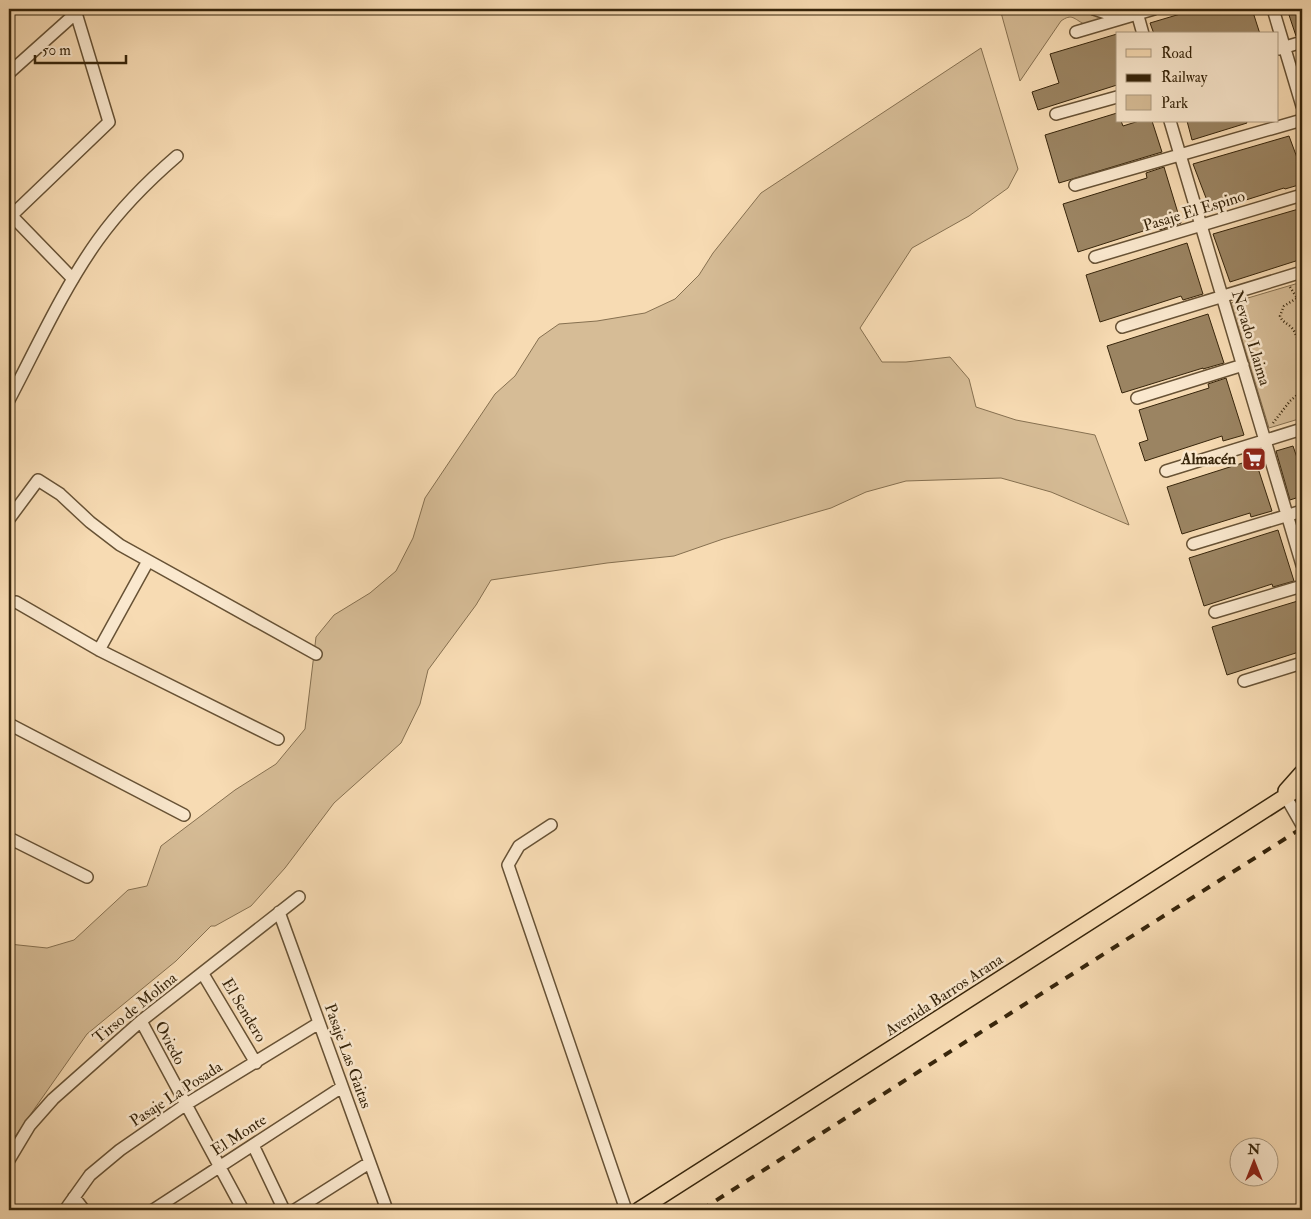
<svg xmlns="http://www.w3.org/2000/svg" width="1311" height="1219" font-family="'IM FELL Double Pica',serif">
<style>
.green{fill:#d6bc96;stroke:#867050}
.building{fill:#9b8462;stroke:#37250b}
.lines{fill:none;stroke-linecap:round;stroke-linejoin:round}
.minor-casing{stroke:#675235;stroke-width:14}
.major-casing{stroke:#37250b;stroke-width:18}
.path{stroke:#37250b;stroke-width:2.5;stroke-dasharray:1 2.5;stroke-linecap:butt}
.minor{stroke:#fae8ce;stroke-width:11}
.major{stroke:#f7dbb3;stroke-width:15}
.rail{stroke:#37250b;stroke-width:4;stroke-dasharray:9 9;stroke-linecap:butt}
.labels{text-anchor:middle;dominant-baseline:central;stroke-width:5;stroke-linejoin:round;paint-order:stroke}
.street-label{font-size:16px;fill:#37250b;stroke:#fae8ce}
.poi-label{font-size:16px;font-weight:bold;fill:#37250b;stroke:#fae8ce;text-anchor:end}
</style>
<rect width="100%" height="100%" fill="#f7dbb3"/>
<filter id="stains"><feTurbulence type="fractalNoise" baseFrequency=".004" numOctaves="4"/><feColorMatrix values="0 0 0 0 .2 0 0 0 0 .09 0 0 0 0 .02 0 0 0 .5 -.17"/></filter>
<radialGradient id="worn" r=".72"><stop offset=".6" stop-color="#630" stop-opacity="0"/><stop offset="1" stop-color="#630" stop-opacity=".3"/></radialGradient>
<path class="green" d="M1000,9h67l39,9 -22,6c-10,-5 -12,-11 -23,-3l-41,60z
M981,48l37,121 -10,19 -39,28 -57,32 -52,80 22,34h24l44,-5 19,22 7,28 40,13 79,15 34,90 -78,-33 -50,-14 -95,3 -40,11 -35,16 -108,31 -49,17 -67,7 -116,17 -15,25 -48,65 -8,34 -19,39 -67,60 -49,65 -34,38 -36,20h-4l-35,35 -89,73 -78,111v-201l38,4 27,-8 54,-50 19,-4 14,-40 74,-56 41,-26 29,-35 11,-92 18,-22 36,-22 26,-22 17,-33 12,-40 70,-104 20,-18 24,-38 20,-14 38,-3 48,-8 30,-14 24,-24 14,-22 48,-60z
M1302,282v136l-33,10 -38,-125z"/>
<path class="building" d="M1197,9h55l8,25h-106l-4,-11z
M1287,9h15v26l-6,1z
M1117,34v51l-79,25 -6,-18 27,-9 -9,-29z
M1117,113v8h4l2,5 16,-5h13l10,31 -103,31 -14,-48z
M1187,121h59l1,2 -55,17z
M1289,136l13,35v13l-17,5 -1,-1 -73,23 -18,-47z
M1164,167l17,56 -21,7 -1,-4 -81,26 -15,-48 84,-26 -1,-5z
M1302,208v51l-72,23 -17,-48z
M1187,243l16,51 -20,6 -2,-4 -81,26 -14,-47z
M1208,314l16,49 -21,6v-1l-81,25 -15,-47z
M1226,378l18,57 -21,6 -1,-5 -77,25 -6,-18 9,-3 -9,-30 70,-22 -1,-4z
M1293,446l9,26v24l-12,4 -14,-49z
M1255,459l17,52 -21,6 -1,-4 -68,21 -15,-47z
M1278,530l16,51 -21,6 -1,-3 -68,22 -15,-48z
M1301,600l1,51 -75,24 -15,-48z"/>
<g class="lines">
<g class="minor-casing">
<path id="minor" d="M1094,9l12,4 18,2
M1136,9l7,25
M1273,9l29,97
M1076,32l78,-23
M1279,49l23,-7
M9,73l67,-60 33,109 -98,94
M1056,114l61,-17
M1170,121l132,444
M1075,185l227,-65
M9,213l64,66
M1095,257l207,-62
M1122,327l180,-55
M1137,398l106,-33
M9,400c28,-53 54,-111 89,-160 23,-32 50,-59 79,-84
M1166,471l136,-42
M9,519l29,-39 22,14 30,28 30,23 196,109
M1193,544l109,-33
M16,602l83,48 179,89
M1215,612l87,-26
M99,650l49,-89
M1244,681l58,-18
M9,724l175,91
M1286,797l16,28
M551,825l-32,21 -11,19 118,345
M9,838l78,39
M279,912l108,298
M203,974l53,89
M141,1021l102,189
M253,1145l31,65
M9,1160l21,-35 23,-26 88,-78 158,-124
M74,1197l10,13
M65,1210l25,-35 30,-25 65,-45 134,-82
M153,1210l189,-123
M295,1210l74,-47"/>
</g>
<g class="major-casing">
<path id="major" d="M1286,791l16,-18
M639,1210l663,-424"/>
</g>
<path class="path" d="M1290,287l7,11 -13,8 -4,10c2,6 7,7 11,11 6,6 5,13 11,17
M1273,423l17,-22 12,-10"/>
<use href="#minor" class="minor"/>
<use href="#major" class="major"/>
<path class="rail" d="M701,1210l601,-382"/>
</g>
<defs>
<g id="supermarket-square" transform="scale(1.25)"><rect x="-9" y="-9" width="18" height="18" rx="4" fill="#8f2418" stroke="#fae8ce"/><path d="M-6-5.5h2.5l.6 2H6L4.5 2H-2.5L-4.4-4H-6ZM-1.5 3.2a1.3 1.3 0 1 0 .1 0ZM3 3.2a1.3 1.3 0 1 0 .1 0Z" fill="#fff"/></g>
</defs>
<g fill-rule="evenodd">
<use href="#supermarket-square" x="1254" y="459"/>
</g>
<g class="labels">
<g class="street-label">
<text transform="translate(1194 211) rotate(-17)">Pasaje El Espino</text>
<text transform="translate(1251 338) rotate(73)">Nevado Llaima</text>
<text transform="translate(944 995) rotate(-33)">Avenida Barros Arana</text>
<text transform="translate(135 1008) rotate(-39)">Tirso de Molina</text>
<text transform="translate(244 1010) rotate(59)">El Sendero</text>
<text transform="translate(170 1043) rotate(62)">Oviedo</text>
<text transform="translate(348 1056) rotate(70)">Pasaje Las Gaitas</text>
<text transform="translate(176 1094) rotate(-33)">Pasaje La Posada</text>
<text transform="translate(239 1135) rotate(-33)">El Monte</text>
</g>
<g class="poi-label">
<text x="1236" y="459">Almacén</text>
</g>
</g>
<rect width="1311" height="1219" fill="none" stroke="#f7dbb3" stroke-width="30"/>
<rect x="10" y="10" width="1291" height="1199" fill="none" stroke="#37250b" stroke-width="2.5"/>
<rect x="15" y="15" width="1281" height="1189" fill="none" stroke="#37250b"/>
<rect x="1116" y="32" width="162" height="90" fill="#fae8ce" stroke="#ac9a80"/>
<rect x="1126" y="49" width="25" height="8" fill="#f7dbb3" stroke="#ac9a80"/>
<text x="1161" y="58" font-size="15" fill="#37250b">Road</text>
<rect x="1126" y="74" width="25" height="8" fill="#37250b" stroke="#ac9a80"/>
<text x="1161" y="82" font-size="15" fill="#37250b">Railway</text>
<rect x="1126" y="95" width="25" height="15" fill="#d6bc96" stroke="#ac9a80"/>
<text x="1161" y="108" font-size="15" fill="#37250b">Park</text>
<g transform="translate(1254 1162)"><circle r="24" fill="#fae8ce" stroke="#ac9a80"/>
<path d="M0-4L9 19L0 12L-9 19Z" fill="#8f2418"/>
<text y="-8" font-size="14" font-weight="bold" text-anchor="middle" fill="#37250b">N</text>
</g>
<path d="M35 55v8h91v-8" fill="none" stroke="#37250b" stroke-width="2.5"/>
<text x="42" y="55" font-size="15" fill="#37250b" stroke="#fae8ce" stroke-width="4" paint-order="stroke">50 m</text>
<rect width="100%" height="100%" filter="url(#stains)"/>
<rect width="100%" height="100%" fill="url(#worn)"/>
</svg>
